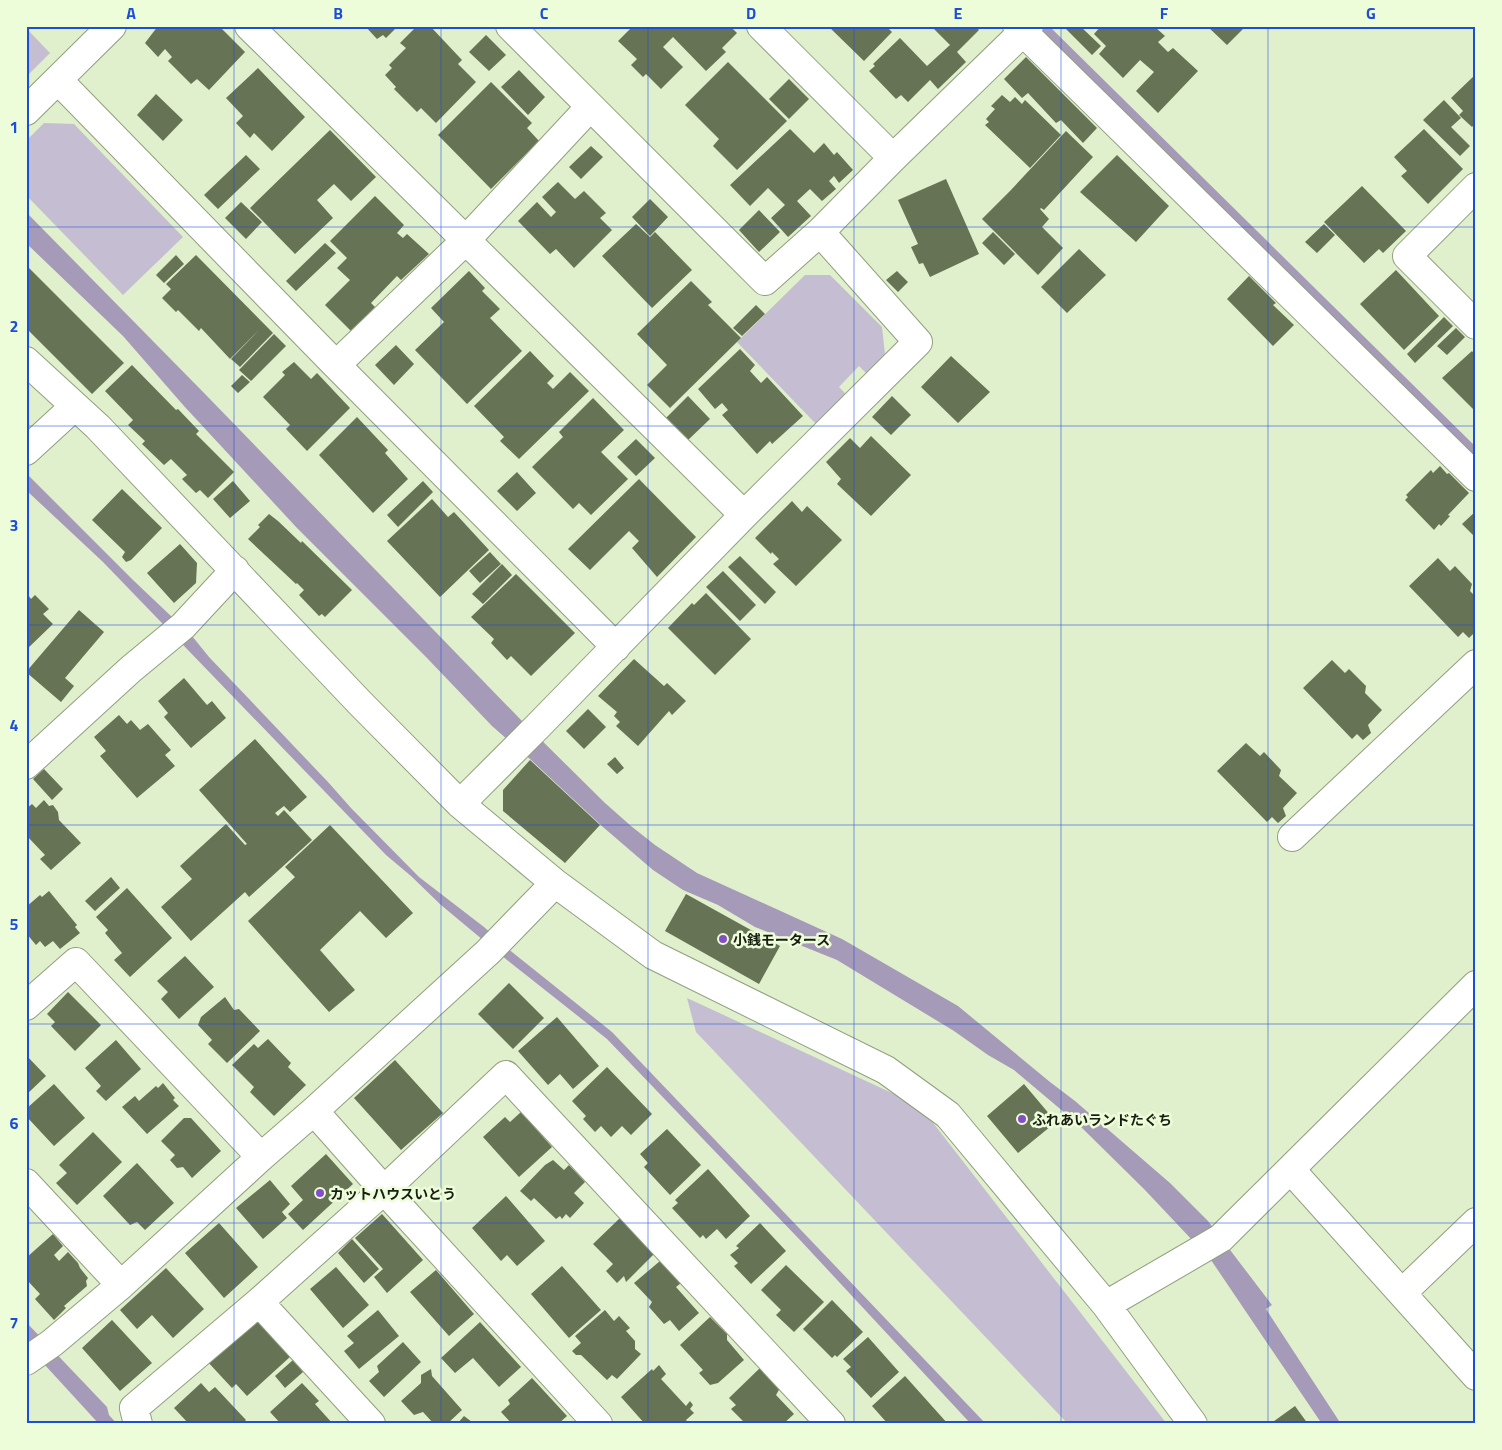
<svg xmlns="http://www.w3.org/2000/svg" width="1502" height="1450" font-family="'Titillium Web','Noto Sans JP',sans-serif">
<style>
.green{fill:#c5bed2}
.water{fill:#a59bb8}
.building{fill:#667354}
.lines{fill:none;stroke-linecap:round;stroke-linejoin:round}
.street-casing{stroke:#919f7f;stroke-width:30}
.street{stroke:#fff;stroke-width:28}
.grid{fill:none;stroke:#1d4ed8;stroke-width:1;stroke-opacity:0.55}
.poi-dot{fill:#844ec6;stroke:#edfcd9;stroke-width:2}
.labels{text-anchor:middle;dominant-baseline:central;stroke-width:5;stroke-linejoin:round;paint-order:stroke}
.poi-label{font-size:14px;font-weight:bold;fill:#191e12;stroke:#edfcd9;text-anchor:start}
.neatline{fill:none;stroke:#1d4ed8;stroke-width:2}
.grid-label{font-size:16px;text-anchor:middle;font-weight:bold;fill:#1d4ed8}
</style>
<rect width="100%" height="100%" fill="#e0efcc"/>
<path class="green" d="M26,28l24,25 -24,24z
M44,123l30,1 109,113 -60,58 -97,-100v-54z
M805,275h25l52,52 3,27 -19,19 -7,-7 -20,21 7,7 -30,30 -79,-82z
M687,998l233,108 247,318h-99l-372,-392z"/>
<path class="water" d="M1032,26h17l427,421v16z
M26,212l180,183 315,325 84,83 26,23 24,19 42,28 145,66 116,67 92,76 25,19 95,82 38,38 64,84 -6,4 75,115h-19l-111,-164 -67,-71 -66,-65 -64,-54 -26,-15 -34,-24 -117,-71 -82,-33 -37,-22 -35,-15 -30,-20 -50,-43 -73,-68 -38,-33 -65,-68 -130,-130 -113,-122 -61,-70 -97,-93z
M26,473l107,107 59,56 17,21 119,125 23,26 68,69 65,50 28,25 100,80 374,392h-15l-171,-184 -193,-201 -100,-79 -66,-55 -30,-29 -25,-21 -283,-293 -77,-72z
M26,1322l81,85 2,8 8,9h-18l-55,-60 -18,-13z"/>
<path class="building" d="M158,26h61l26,26 -36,38 -12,-11 -6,5 -23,-23 4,-4 -7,-8 -7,8 -13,-14z
M365,26h33l-12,12 -3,-3 -6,4z
M417,26h13l32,34 -4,4 18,18 -40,41 -15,-15 -4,4 -23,-23 2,-2 -11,-12 7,-7 -3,-3 17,-17 -6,-5z
M633,26h97l7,7 -15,15 4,4 -20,19 -33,-34 -10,10 20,20 -22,22 -15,-15 -3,3 -12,-12 6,-6 -19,-18z
M828,26h58l6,6 -28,29z
M931,26h44l4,4 -22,22 9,10 -28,27 -8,-9 -22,22 -7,-7 -5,4 -27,-28 6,-5 -2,-2 27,-26 27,28 23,-21z
M1063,26h17l21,20 -9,9z
M1101,26h53l11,10 -7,6 10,10 5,-4 25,23 -40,42 -22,-22 18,-19 -14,-12 -17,18 -24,-24 7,-8 -12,-12z
M1207,26h39l-19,19z
M486,35l20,20 -17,16 -20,-19z
M1026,57l71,71 -14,15 -22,-23 -5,3 -28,-30 -6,5 -18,-19z
M728,62l59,59 -50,49 -24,-24 6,-7 -34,-34z
M258,68l47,49 -33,34 -18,-18 -4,5 -14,-15 7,-7 -17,-18z
M519,70l26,27 -17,18 -27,-28z
M1476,74v49l-4,4 -13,-12 4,-4 -12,-13z
M789,79l20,20 -20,20 -20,-20z
M491,82l41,41 -5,5 12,13 -48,48 -53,-54z
M156,94l27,26 -20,21 -26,-26z
M1002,95l8,7 5,-5 7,7 3,-4 36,35 -31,33 -45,-43 4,-3 -3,-3 9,-10 -4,-3z
M1444,100l17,18 -10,9 19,19 -10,10 -37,-36z
M790,129l24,24 10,-10 10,12 3,-3 16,18 -14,13 -5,-7 -5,5 7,8 -14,12 -12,-12 -13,12 14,15 -23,21 -17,-19 14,-13 -17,-17 -18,18 -20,-21z
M1424,129l39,40 -35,35 -27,-28 6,-5 -13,-14z
M330,130l46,47 -25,24 -17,-17 -17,16 16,18 -38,36 -45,-46z
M1066,131l27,26 -49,53 -3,-2 -1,1 9,10 -7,8 21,21 -25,27 -56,-56 28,-28z
M591,146l12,11 -22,22 -12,-12z
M246,155l14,14 -42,40 -14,-14z
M1117,155l52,51 -33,36 -56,-50z
M946,179l33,75 -49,23 -7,-14 -4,1 -8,-17 7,-3 -20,-44z
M558,182l17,17 9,-8 22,22 -6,5 12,12 -38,38 -18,-19 -6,5 -32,-33 19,-19 14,15 5,-5 -14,-15z
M1362,186l44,45 -23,22 -4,-4 -15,14 -40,-41z
M375,196l29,29 -7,8 6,5 4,-4 22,20 -28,26 -4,-4 -26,27 4,4 -23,25 -27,-27 25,-25 -13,-12 10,-10 -17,-17z
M650,199l18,18 -18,19 -18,-19z
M241,202l21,20 -16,17 -21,-21z
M759,210l21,22 -21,20 -20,-22z
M636,224l14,13 5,-5 37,38 -40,38 -50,-52z
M1324,224l11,11 -18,18 -12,-11z
M993,232l22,22 -11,11 -22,-22z
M325,243l11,10 -40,38 -10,-10z
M1079,249l27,26 -39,38 -26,-26z
M176,255l8,9 -20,19 -8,-8z
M196,255l77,78 -33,34 -9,-8 30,-31 -31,31 -29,-31 -2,3 -21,-21 -2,2 -14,-14 9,-9 -5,-5z
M26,265l98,98 -32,31 -66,-66z
M1396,270l43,46 -35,34 -44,-46z
M469,271l16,17 -3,3 18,18 -10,9 32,33 -55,53 -52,-54 29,-28 -13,-14z
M897,271l11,11 -10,10 -12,-12z
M1249,276l27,27 -3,2 21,20 -21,21 -46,-47z
M691,281l21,21 -4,3 33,33 -71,70 -23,-23 20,-20 -30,-31z
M756,305l9,9 -23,22 -9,-8z
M1444,317l9,9 -38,37 -8,-9z
M1456,328l9,9 -18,18 -10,-9z
M274,334l12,12 -35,35 -12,-11z
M396,345l18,19 -20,21 -19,-20z
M740,349l15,16 -5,6 11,12 6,-6 36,39 -31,28 -2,-3 -13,13 -35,-39 6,-5 -6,-7 -7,6 -17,-20z
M530,351l24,25 -7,7 6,6 17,-17 19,19 -70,68 -19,-18 4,-4 -30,-31z
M1472,351l4,5v56l-34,-34z
M951,356l39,36 -32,31 -37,-36z
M294,362l17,17 6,-6 33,35 -43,43 -21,-22 4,-4 -27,-28 22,-22 -3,-3z
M132,365l44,45 2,-1 21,22 -3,3 38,38 -26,26 -8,-8 -4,3 -14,-14 5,-4 -16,-16 -7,6 -22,-21 3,-3 -17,-16 5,-5 -28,-29z
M242,375l8,7 -12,11 -7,-7z
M688,396l22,23 -23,22 -22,-22z
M892,396l19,19 -20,20 -19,-18z
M593,398l31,32 -23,22 27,27 -37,36 -12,-12 -6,6 -41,-42 31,-30 -4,-5z
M357,417l31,33 -3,3 23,26 -35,34 -54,-58z
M871,436l40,39 -40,41 -34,-32 4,-5 -15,-17 24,-24 10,10z
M636,439l19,19 -19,18 -19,-19z
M1440,466l7,8 2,-1 20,20 -21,22 2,1 -9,10 -2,-2 -5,6 -29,-30 3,-3 -2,-2 25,-25 2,3z
M517,472l19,21 -19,18 -20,-20z
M639,479l57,58 -39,40 -25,-29 7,-7 -10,-10 -39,39 -22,-21z
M233,481l17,20 -20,17 -17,-19z
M423,481l10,11 -35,35 -11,-12z
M122,489l40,39 -31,32 -5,2 -4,-5 3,-5 -33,-32z
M432,499l16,18 6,-5 35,38 -49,47 -53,-56z
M792,501l10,11 5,-6 35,34 -46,46 -23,-22 6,-5 -7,-7 -1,2 -16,-16z
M1476,511v27l-14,-14z
M269,514l9,7 23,22 1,-2 50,49 -27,27 -3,-3 -3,2 -20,-21 5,-5 -7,-7 -1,1 -48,-45 12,-12 -2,-2z
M180,544l17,19 -1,20 -22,20 -27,-30z
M490,552l11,12 -21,19 -11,-12z
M740,556l36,36 -11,12 -37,-37z
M1438,558l12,13 5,-5 17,18 -2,7 6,6v24l-2,2 2,8 -7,7 -6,-6 -5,5 -49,-51z
M502,564l10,11 -29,29 -11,-10z
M723,571l33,34 -16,16 -34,-34z
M516,574l59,59 -44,43 -20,-20 -4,4 -16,-17 3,-4 -23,-22z
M706,593l45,46 -36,36 -47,-47 24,-25 2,2z
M28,595l3,4 4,-4 14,14 -6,5 10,10 -27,26z
M79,610l25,22 -39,46 9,8 -13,16 -35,-30z
M634,659l30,27 3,-3 19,18 -14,14 -3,-4 -31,35 -22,-20 4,-4 -6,-6 3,-4 -19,-16z
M1332,660l13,13 4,-4 17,17 -1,7 17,17 -14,15 3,8 -8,7 -6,-6 -5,5 -49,-51z
M184,678l23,27 5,-4 14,17 -35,30 -27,-31 4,-4 -10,-12z
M588,709l18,18 -22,22 -18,-18z
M119,715l8,9 4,-4 9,10 8,-6 23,26 -6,5 10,11 -38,32 -37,-42 6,-5 -12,-14z
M255,739l52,58 -17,15 -6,-6 -9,7 3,3 6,-6 28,30 -63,57 -4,-5 -54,49 -30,-34 31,-28 -12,-13 46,-42 19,21 2,-1 -48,-54z
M1246,743l14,13 4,-4 17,18 -2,6 18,17 -14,15 3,8 -8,7 -6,-6 -5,5 -50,-51z
M615,757l9,11 -7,6 -10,-10z
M530,760l70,65 -35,38 -62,-52v-21z
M44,769l19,20 -11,11 -19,-21z
M44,800l5,6 4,-1 5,7 1,8 22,23 -30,27 -11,-11 5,-4 -19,-20v-26l6,-5 4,4z
M330,825l83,88 -27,25 -26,-27 -40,39 35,40 -26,22 -81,-91 47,-44 -10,-10z
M111,877l9,11 -25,23 -10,-10z
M127,888l45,50 -42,39 -16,-17 8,-7 -17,-20 3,-3 -12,-13z
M49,891l28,34 -2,2 5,6 -20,16 -7,-8 -8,6 -5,-6 -4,4 -10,-12v-26l14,-12 2,2z
M686,894l94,52 -21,38 -94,-53z
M185,956l29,31 -35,32 -18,-20 7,-7 -11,-11z
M509,983l35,35 -31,31 -35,-35z
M68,992l33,33 -26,26 -24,-25 4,-4 -8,-8z
M225,997l9,13 5,-1 21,22 -33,32 -19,-19 4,-4 -14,-15 3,-8z
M557,1017l42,49 -26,23 -13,-15 -12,11 -30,-34z
M268,1039l23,24 -3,4 18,18 -32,31 -24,-24 4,-5 -22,-22 22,-21 4,4z
M116,1040l25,29 -35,32 -10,-10 5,-5 -16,-18z
M26,1055l20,21 -20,19z
M395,1060l48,53 -42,37 -47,-52z
M607,1067l45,47 -21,21 -9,-9 -11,11 -10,-11 -6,6 -12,-13 3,-3 -14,-15z
M163,1083l12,15 -2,2 6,6 -32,28 -25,-27 13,-11 4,5 17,-15 2,2z
M54,1084l31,34 -31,28 -28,-30v-7z
M1024,1084l32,38 -38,31 -31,-37z
M521,1112l31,35 -33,30 -36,-40 22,-20 5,5z
M184,1118h7l30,33 -29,27 -9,-11 -6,1 -7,-8 5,-5 -14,-14z
M667,1129l34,36 -31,30 -26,-28 4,-4 -8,-9z
M93,1132l29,30 -45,43 -21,-22 11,-10 -8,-8z
M326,1154l27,30 -50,46 -15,-16 15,-14 -12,-14z
M553,1160l11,10 5,-5 16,17 -11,11 10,10 -14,15 -4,-4 -4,5 -2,-3 -4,3 -22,-21 -3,3 -11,-10 25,-26z
M137,1163l37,40 -29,27 -8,-8 -7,3 -27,-29z
M708,1169l42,47 -24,23 -9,-10 -11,10 -3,-4 -3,3 -28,-30 6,-5 -3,-3z
M270,1180l20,24 -8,8 5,6 -24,21 -27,-31z
M506,1196l39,45 -28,25 -10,-11 -6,6 -29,-33z
M382,1214l41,46 -36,33 -13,-16 9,-8 -28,-31z
M620,1218l35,35 -29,29 -2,-6 -7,7 -11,-12 7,-7 -20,-20z
M219,1223l39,44 -34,31 -39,-45z
M760,1223l26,28 -35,33 -17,-18 4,-3 -8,-8 9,-7 -3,-2z
M53,1234l10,12 -9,9 5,6 9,-9 10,11 2,5 8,10 -2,3 1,5 -23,20 2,2 -12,12 -19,-21 5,-5 -14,-15v-21z
M352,1239l27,30 -15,14 -26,-30z
M660,1261l21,22 -5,4 23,26 -20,18 -9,-11 -6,4 -15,-17 3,-5 -18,-19z
M786,1265l38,37 -30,30 -18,-17 5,-5 -20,-20z
M562,1266l39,44 -32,28 -38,-44z
M336,1267l33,38 -26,23 -33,-39z
M166,1268l38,41 -31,29 -21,-23 -15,14 -17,-19z
M436,1270l38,44 -25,22 -39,-44z
M832,1300l31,32 -26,25 -2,-2 -3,3 -29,-29z
M378,1310l21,26 -40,33 -15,-18 10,-8 -7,-7z
M605,1310l9,11 5,-5 11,12 -4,3 9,10v8l6,5 -24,25 -5,-4 -5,5 -26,-25h-5l-4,-4 9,-8 -6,-7z
M255,1315l36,41 -44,40 -11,-12 -4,4 -26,-28z
M710,1317l17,17v6l17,20 -26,23 -8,2 -11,-12 4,-3 -23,-25z
M112,1320l40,43 -32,28 -38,-43z
M480,1322l41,45 -22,20 -26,-29 -18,15 -14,-15z
M868,1337l31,35 -28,26 -25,-27 5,-4 -8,-8z
M403,1342l18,20 -37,35 -15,-16 10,-9 -2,-6z
M293,1360l10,12 -18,16 -10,-12z
M659,1365l7,9 -5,5 25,27 4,-5 3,4 -3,4 4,4 -8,7 3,4h-44l-24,-27 31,-28 1,2z
M761,1367l19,21 -4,7 18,19 -11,10h-37l-15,-15 5,-4 -7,-7z
M431,1369l1,7 30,34 -15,14h-13l-11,-12 -9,3 -13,-14 20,-18v-8z
M905,1376l43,48h-60l-16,-18z
M532,1378l35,38 -9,8h-46l-11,-12 9,-8 -2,-4z
M201,1383l8,9 6,-5 31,33 -4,4h-53l-15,-16z
M302,1383l17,18 -4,3 18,20h-52l-11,-12z
M1295,1406l13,18h-38z
M464,1416l8,6 -2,2h-13z"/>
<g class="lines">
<g class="street-casing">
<path id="street" d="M249,26l495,489
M510,26l255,255 55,-49 73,-74 136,-132
M761,26l132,132
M1017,26l459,451
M58,80l278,285 280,282
M26,111l86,-85
M1476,187l-69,69 69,69
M26,361l72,66 262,276 100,101 95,79 98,72 233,115 62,45 158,190 87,119
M336,365l129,-124 125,-134
M26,451l49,-45
M26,765l105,-96 52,-43 52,-56
M460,804l79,-79 205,-210 174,-173 -98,-110
M1292,837l184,-173
M26,1006l50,-44 185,195
M314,1111l70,79 214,234
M1291,1170l185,206
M26,1183l95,102
M1402,1293l74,-71
M259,1302l112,122
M1106,1305l115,-67 255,-253
M26,1361l26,-18 69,-58 140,-128 53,-46 174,-159 67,-69
M138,1424l-4,-16 125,-106 125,-112 122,-115 325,349"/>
</g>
<use href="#street" class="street"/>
</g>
<path class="grid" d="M234,26v1398M441,26v1398M648,26v1398M854,26v1398M1061,26v1398M1268,26v1398M26,227h1450M26,426h1450M26,625h1450M26,825h1450M26,1024h1450M26,1223h1450"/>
<g class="poi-dot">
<circle cx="723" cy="939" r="5"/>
<circle cx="1022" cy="1119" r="5"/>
<circle cx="320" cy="1193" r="5"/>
</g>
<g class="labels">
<g class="poi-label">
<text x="733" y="939">小銭モータース</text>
<text x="1032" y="1119">ふれあいランドたぐち</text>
<text x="330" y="1193">カットハウスいとう</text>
</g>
</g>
<rect width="1502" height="1450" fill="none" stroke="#edfcd9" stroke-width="55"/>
<rect x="28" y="28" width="1446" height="1394" class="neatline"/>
<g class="grid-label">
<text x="131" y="19">A</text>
<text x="338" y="19">B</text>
<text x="544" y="19">C</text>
<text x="751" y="19">D</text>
<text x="958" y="19">E</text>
<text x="1164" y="19">F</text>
<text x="1371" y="19">G</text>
<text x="14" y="133">1</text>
<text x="14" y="332">2</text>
<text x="14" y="531">3</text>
<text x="14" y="731">4</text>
<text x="14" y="930">5</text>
<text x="14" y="1129">6</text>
<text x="14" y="1329">7</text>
</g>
</svg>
